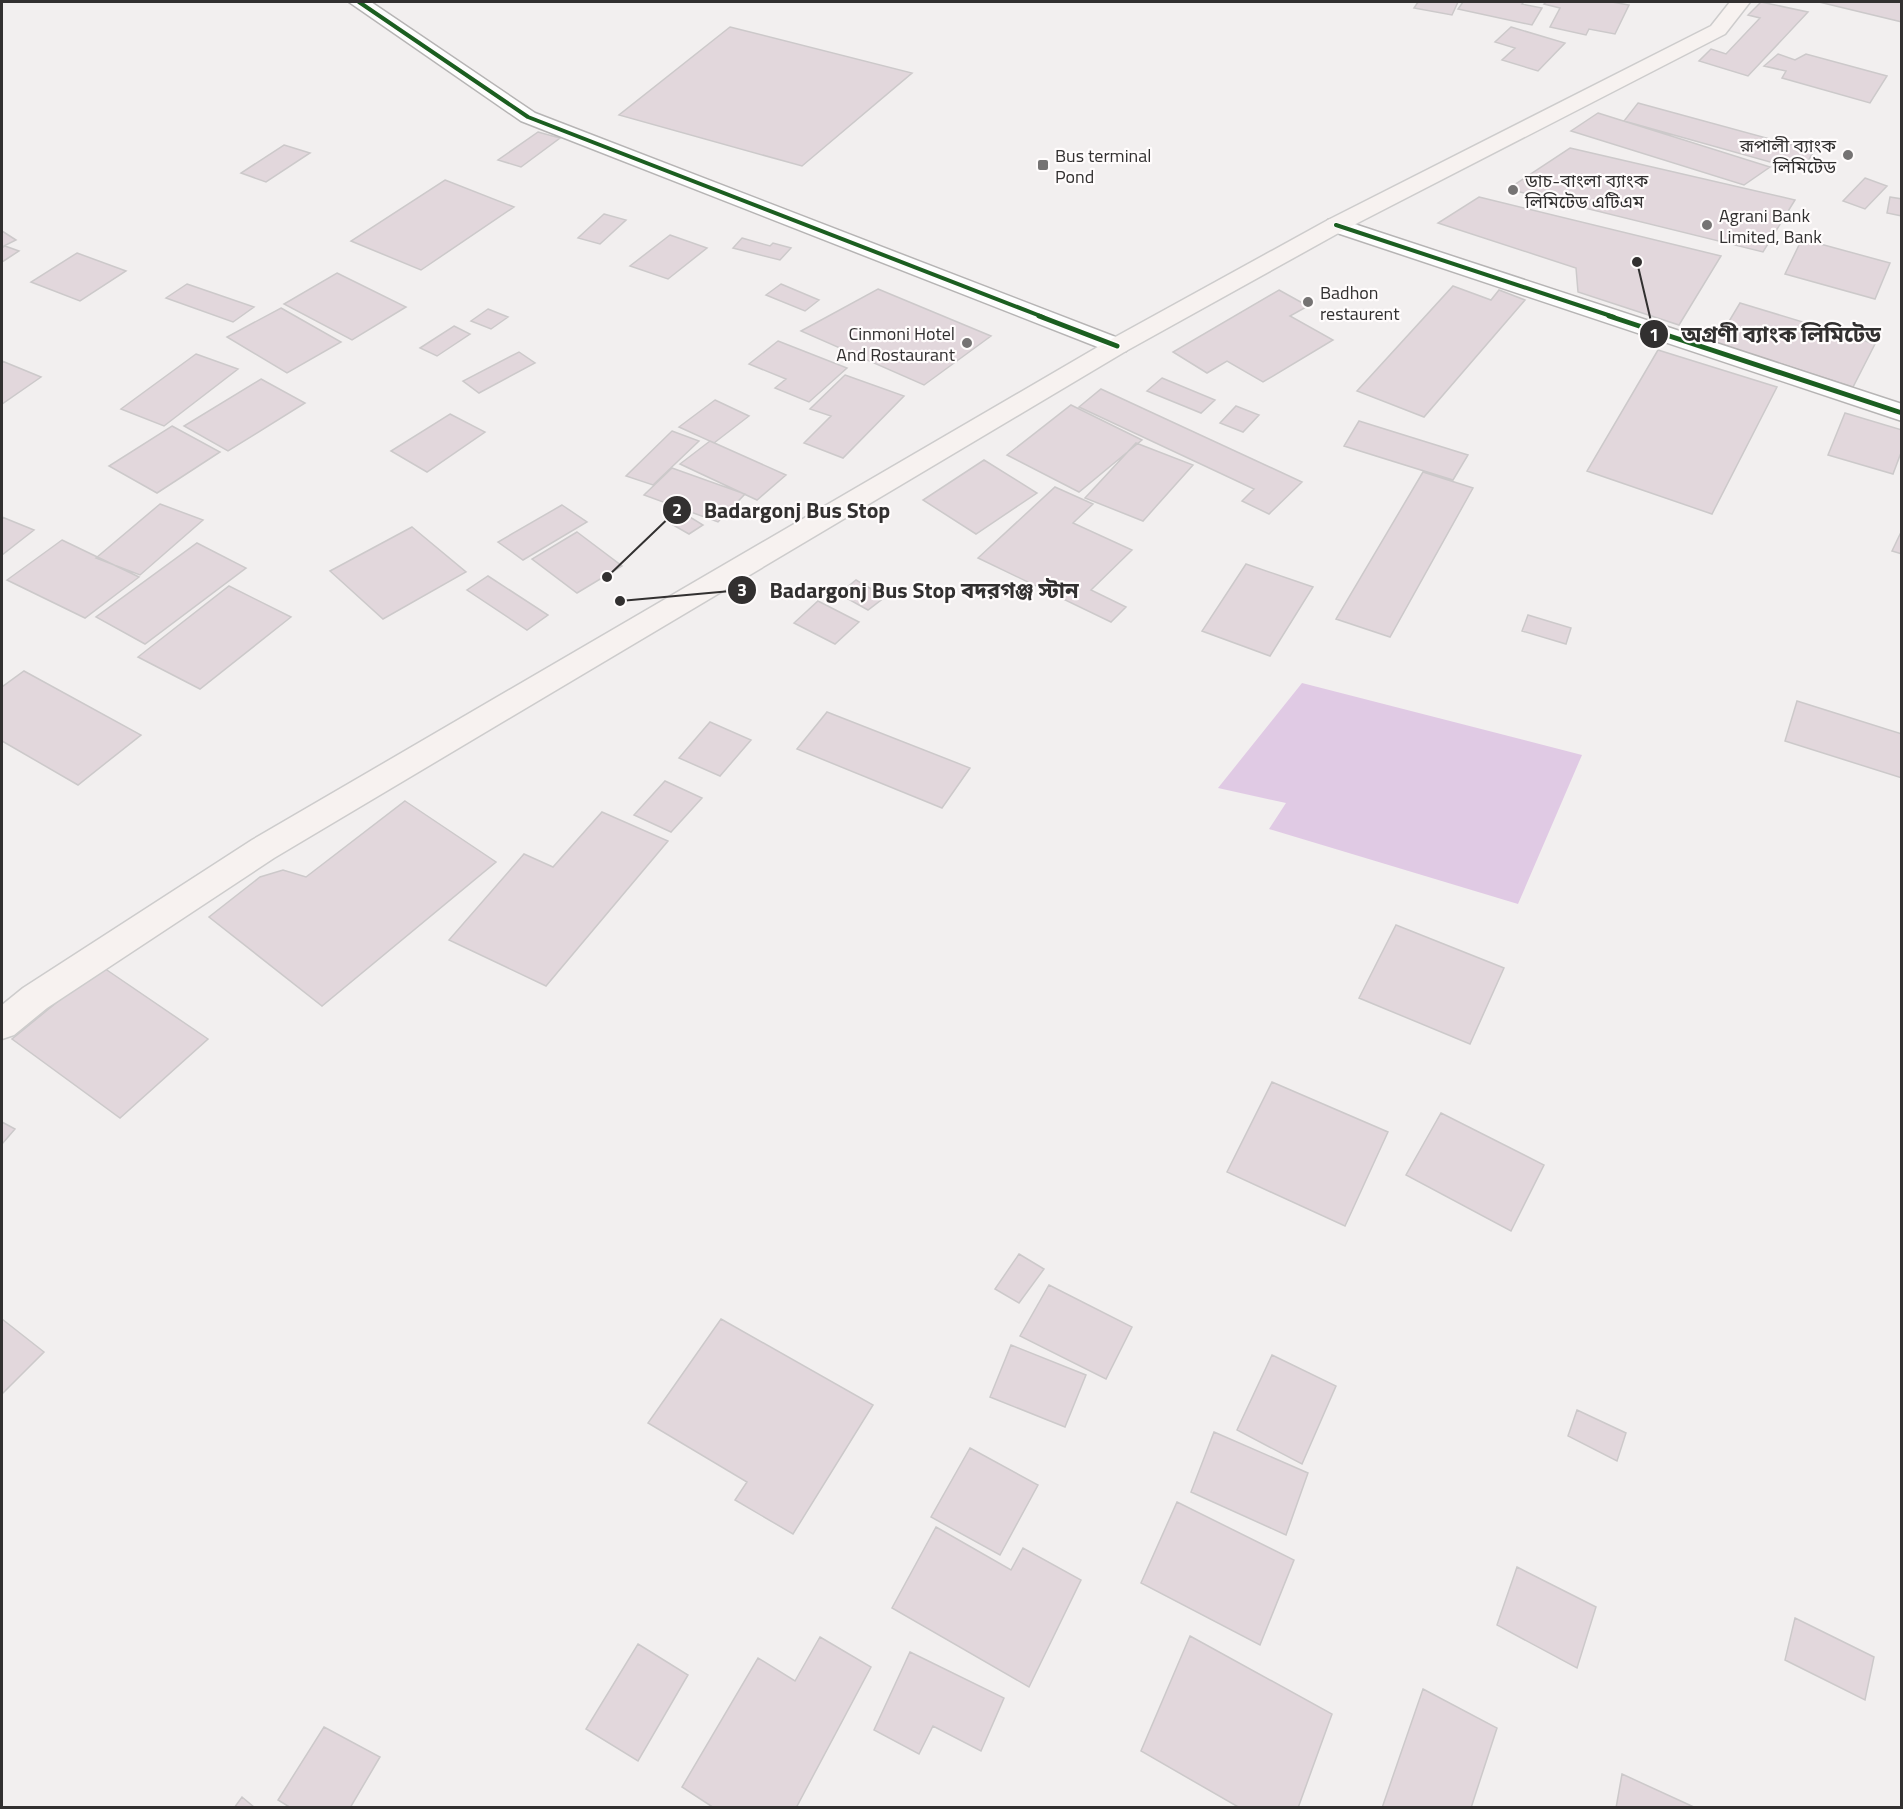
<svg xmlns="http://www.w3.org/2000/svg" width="1903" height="1809" font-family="'Titillium Web','Noto Sans Bengali',sans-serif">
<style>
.water{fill:#e0cae4}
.building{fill:#e2d7dc;stroke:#ccc9ca;stroke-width:1.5}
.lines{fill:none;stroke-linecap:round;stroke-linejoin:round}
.street-casing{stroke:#b6b4b4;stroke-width:3}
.secondary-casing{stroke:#b6b4b4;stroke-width:3}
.primary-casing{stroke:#cdcccc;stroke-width:3}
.street{fill:#fdfdfd;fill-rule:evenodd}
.secondary{fill:#fdfdfd;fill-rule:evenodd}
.primary{fill:#f7f2f0;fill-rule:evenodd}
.cycleway-far1-casing{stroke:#fffcfc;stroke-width:6}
.cycleway-casing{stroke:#fffcfc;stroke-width:8}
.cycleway-far1{stroke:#1b5e20;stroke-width:4}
.cycleway{stroke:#1b5e20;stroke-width:5}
.poi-dot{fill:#757373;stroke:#fffcfc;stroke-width:2}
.labels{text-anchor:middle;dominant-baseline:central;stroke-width:4.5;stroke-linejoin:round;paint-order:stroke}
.far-poi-label{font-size:18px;fill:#323030;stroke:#fffcfc;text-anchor:start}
.leader{fill:none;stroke:#323030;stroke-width:2}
.callout-dot{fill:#323030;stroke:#fffcfc;stroke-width:2}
.mark-label{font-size:18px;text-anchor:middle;font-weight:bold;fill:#fff}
.callout-label{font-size:22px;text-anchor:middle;font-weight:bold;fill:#323030;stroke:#fffcfc;stroke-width:4.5;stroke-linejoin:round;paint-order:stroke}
</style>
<rect width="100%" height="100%" fill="#f2efef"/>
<path class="water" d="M1302,683l280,72 -64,149 -249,-75 17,-26 -68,-15z"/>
<path class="building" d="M1418,2h40l-6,13 -38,-7z
M1463,2h61l-2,2 20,4 -10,17 -74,-16z
M1546,2h66l17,3 -14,29 -26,-5 -3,6 -36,-8 10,-19 -16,-4z
M1761,2l47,10 -60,64 -49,-15 12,-12 15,5 34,-36 -12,-3z
M1819,2h83v20z
M730,27l182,46 -110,93 -183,-51z
M1511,27l54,16 -27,28 -36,-11 13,-12 -20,-6z
M1778,54l17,6 11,-6 81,22 -17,27 -88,-25 4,-7 -22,-5z
M1638,103l176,48 -12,20 -178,-50z
M1598,113l172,54 -26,18 -173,-54z
M538,132l22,6 -39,29 -23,-7z
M284,145l26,8 -44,29 -25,-9z
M1570,148l225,52 -32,52 -255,-63z
M1865,178l22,8 -22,23 -22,-8z
M445,180l69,27 -93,63 -70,-29z
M1479,197l242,59 -42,69 -101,-33 -2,-24 -138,-45z
M1890,197l12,2v17l-15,-3z
M604,214l22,6 -26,24 -22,-6z
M2,231l14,9 -14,7z
M670,235l37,13 -39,31 -38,-13z
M742,238l28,8 3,-3 18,5 -11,12 -47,-12z
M1802,239l88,24 -15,36 -90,-25z
M5,246l14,5 -17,11v-14z
M77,253l49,18 -46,30 -49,-19z
M337,273l69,34 -54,33 -68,-36z
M187,284l67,23 -21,15 -67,-24z
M781,284l38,16 -14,11 -39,-16z
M1453,286l38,14 8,-10 26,10 -101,117 -67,-26z
M878,289l113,47 -67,49 -123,-54z
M1279,290l29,16 -18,10 43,24 -70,42 -36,-21 -20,12 -34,-21z
M1740,303l135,41 -22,43 -137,-44z
M281,308l60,34 -54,31 -60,-36z
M488,309l20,8 -17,12 -20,-8z
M454,326l16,8 -33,22 -17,-8z
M778,341l69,27 -38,34 -34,-14 11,-9 -37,-15z
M1658,350l119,37 -65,127 -125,-43z
M519,352l16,11 -56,30 -16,-12z
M196,354l42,15 -74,57 -43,-17z
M2,361l39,16 -39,27z
M845,375l59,21 -61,62 -39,-15 27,-27 -21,-7z
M1162,378l53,22 -14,13 -54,-22z
M261,379l44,24 -77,48 -44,-25z
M1101,389l201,93 -33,32 -27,-13 12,-12 -175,-82z
M715,400l34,16 -35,27 -35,-16z
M1071,405l71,35 -63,52 -72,-37z
M1236,406l23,9 -16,17 -23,-9z
M1845,413l57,17v20l-9,24 -65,-19z
M450,414l35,18 -58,40 -36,-21z
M1359,421l109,34 -15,25 -109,-34z
M172,426l48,26 -63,41 -48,-27z
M672,431l27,10 -46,44 -27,-9z
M710,441l76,34 -29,25 -77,-36z
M1136,443l57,22 -50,56 -58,-23z
M984,460l53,33 -61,41 -53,-34z
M672,468l73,26 -27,28 -74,-27z
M1423,472l50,16 -83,149 -54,-18z
M1055,487l38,17 -20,19 59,27 -41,40 35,17 -15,15 -133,-64z
M160,504l43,16 -63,55 -44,-17z
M562,505l25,17 -64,38 -25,-18z
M680,511l23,14 -14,9 -23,-13z
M2,517l32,13 -32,25z
M412,527l54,45 -83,47 -53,-48z
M1902,530v24l-10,-3z
M577,532l45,34 -45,27 -45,-34z
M62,540l77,37 -54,41 -78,-38z
M197,543l49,25 -101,76 -49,-27z
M1246,564l67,23 -43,69 -68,-25z
M488,576l60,39 -21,15 -60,-40z
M856,580l29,17 -17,13 -29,-16z
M229,586l62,31 -91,72 -62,-32z
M818,601l41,21 -24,22 -41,-21z
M1528,615l43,13 -5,16 -44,-13z
M24,671l117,64 -63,50 -76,-44v-54z
M1797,701l105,33v44l-117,-37z
M827,712l143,56 -28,40 -145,-59z
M710,722l41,18 -31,36 -41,-18z
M665,781l37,17 -31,34 -37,-17z
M405,801l91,61 -174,144 -113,-89 51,-40 23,-7 23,7z
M602,812l66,29 -122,145 -97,-46 75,-86 29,13z
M1396,925l108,43 -34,76 -111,-46z
M101,966l107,73 -88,79 -108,-79z
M1272,1082l116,50 -43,94 -118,-54z
M1441,1113l103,52 -33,66 -105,-56z
M2,1122l13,7 -13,15z
M1019,1254l25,15 -25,34 -24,-14z
M1049,1285l83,42 -26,52 -86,-43z
M2,1319l42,33 -42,42z
M721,1319l152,86 -80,129 -58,-34 12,-18 -99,-59z
M1011,1345l75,30 -21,52 -75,-30z
M1272,1355l64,31 -34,78 -65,-34z
M1577,1410l49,23 -9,28 -49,-25z
M1214,1432l94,41 -22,62 -95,-43z
M970,1448l68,37 -38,70 -69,-38z
M1177,1502l117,58 -34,85 -119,-62z
M936,1527l75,43 12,-22 58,32 -52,107 -137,-79z
M1517,1567l79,40 -19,61 -80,-43z
M1795,1618l79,39 -9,43 -80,-40z
M1190,1636l142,78 -34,94h-58l-99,-57z
M820,1637l51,30 -75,141h-82l-32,-21 76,-129 37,23z
M638,1644l50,31 -50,86 -52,-32z
M910,1652l94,46 -23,53 -48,-25 -14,28 -45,-24z
M1423,1689l74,39 -26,80h-89z
M324,1727l56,30 -30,51h-59l-13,-8z
M1622,1774l74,34h-80z
M242,1797l13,11h-21z"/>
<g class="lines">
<g class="street-casing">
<path id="street" d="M1336,218l566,186v17l-574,-191 -3,-5 3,-5z"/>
</g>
<g class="secondary-casing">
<path id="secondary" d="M349,2h22l164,111 591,228 3,5 -3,5 -9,2 -9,-2 -587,-230z"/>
</g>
<g class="primary-casing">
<path id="primary" d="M1730,2h20l-25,32 -381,196 -218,121 -852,507 -227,150 -33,27 -12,4v-34l21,-17 229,-148 856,-499 220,-121 383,-194z"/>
</g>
<use href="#street" class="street"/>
<use href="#secondary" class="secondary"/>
<use href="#primary" class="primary"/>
<g class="cycleway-far1-casing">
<path id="cycleway-far1" d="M359,2l169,115 515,200
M1336,225l278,92"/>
</g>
<g class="cycleway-casing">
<path id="cycleway" d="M1039,316l78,30
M1609,316l293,97"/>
</g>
<use href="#cycleway-far1" class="cycleway-far1"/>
<use href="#cycleway" class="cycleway"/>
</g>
<g class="poi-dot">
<circle cx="1848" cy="155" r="6"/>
<rect x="1037" y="159" width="12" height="12" rx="3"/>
<circle cx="1513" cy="190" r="6"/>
<circle cx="1707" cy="225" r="6"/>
<circle cx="1308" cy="302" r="6"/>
<circle cx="967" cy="343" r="6"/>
</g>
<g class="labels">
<g class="far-poi-label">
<text x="1836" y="145" text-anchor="end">রূপালী ব্যাংক<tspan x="1836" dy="21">লিমিটেড</tspan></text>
<text x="1055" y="155">Bus terminal<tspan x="1055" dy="21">Pond</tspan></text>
<text x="1525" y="180">ডাচ-বাংলা ব্যাংক<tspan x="1525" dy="21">লিমিটেড এটিএম</tspan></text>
<text x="1719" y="215">Agrani Bank<tspan x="1719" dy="21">Limited, Bank</tspan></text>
<text x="1320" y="292">Badhon<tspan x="1320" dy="21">restaurent</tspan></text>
<text x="955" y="333" text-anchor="end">Cinmoni Hotel<tspan x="955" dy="21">And Rostaurant</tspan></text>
</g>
</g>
<path class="leader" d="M1637 262L1654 334M607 577L677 510M620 601L742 590"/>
<g class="callout-dot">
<circle cx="1637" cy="262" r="6"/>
<circle cx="607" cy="577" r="6"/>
<circle cx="620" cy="601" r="6"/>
<circle cx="1654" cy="334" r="15"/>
<circle cx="677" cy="510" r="15"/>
<circle cx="742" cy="590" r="15"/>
</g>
<g class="mark-label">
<text x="1654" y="341">1</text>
<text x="677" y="516">2</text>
<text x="742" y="596">3</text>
</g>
<g class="callout-label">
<text x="1781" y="342">অগ্রণী ব্যাংক লিমিটেড</text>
<text x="797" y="518">Badargonj Bus Stop</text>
<text x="924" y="598">Badargonj Bus Stop বদরগঞ্জ স্টান</text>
</g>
<rect width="1903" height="1809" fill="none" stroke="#323030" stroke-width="6"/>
</svg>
